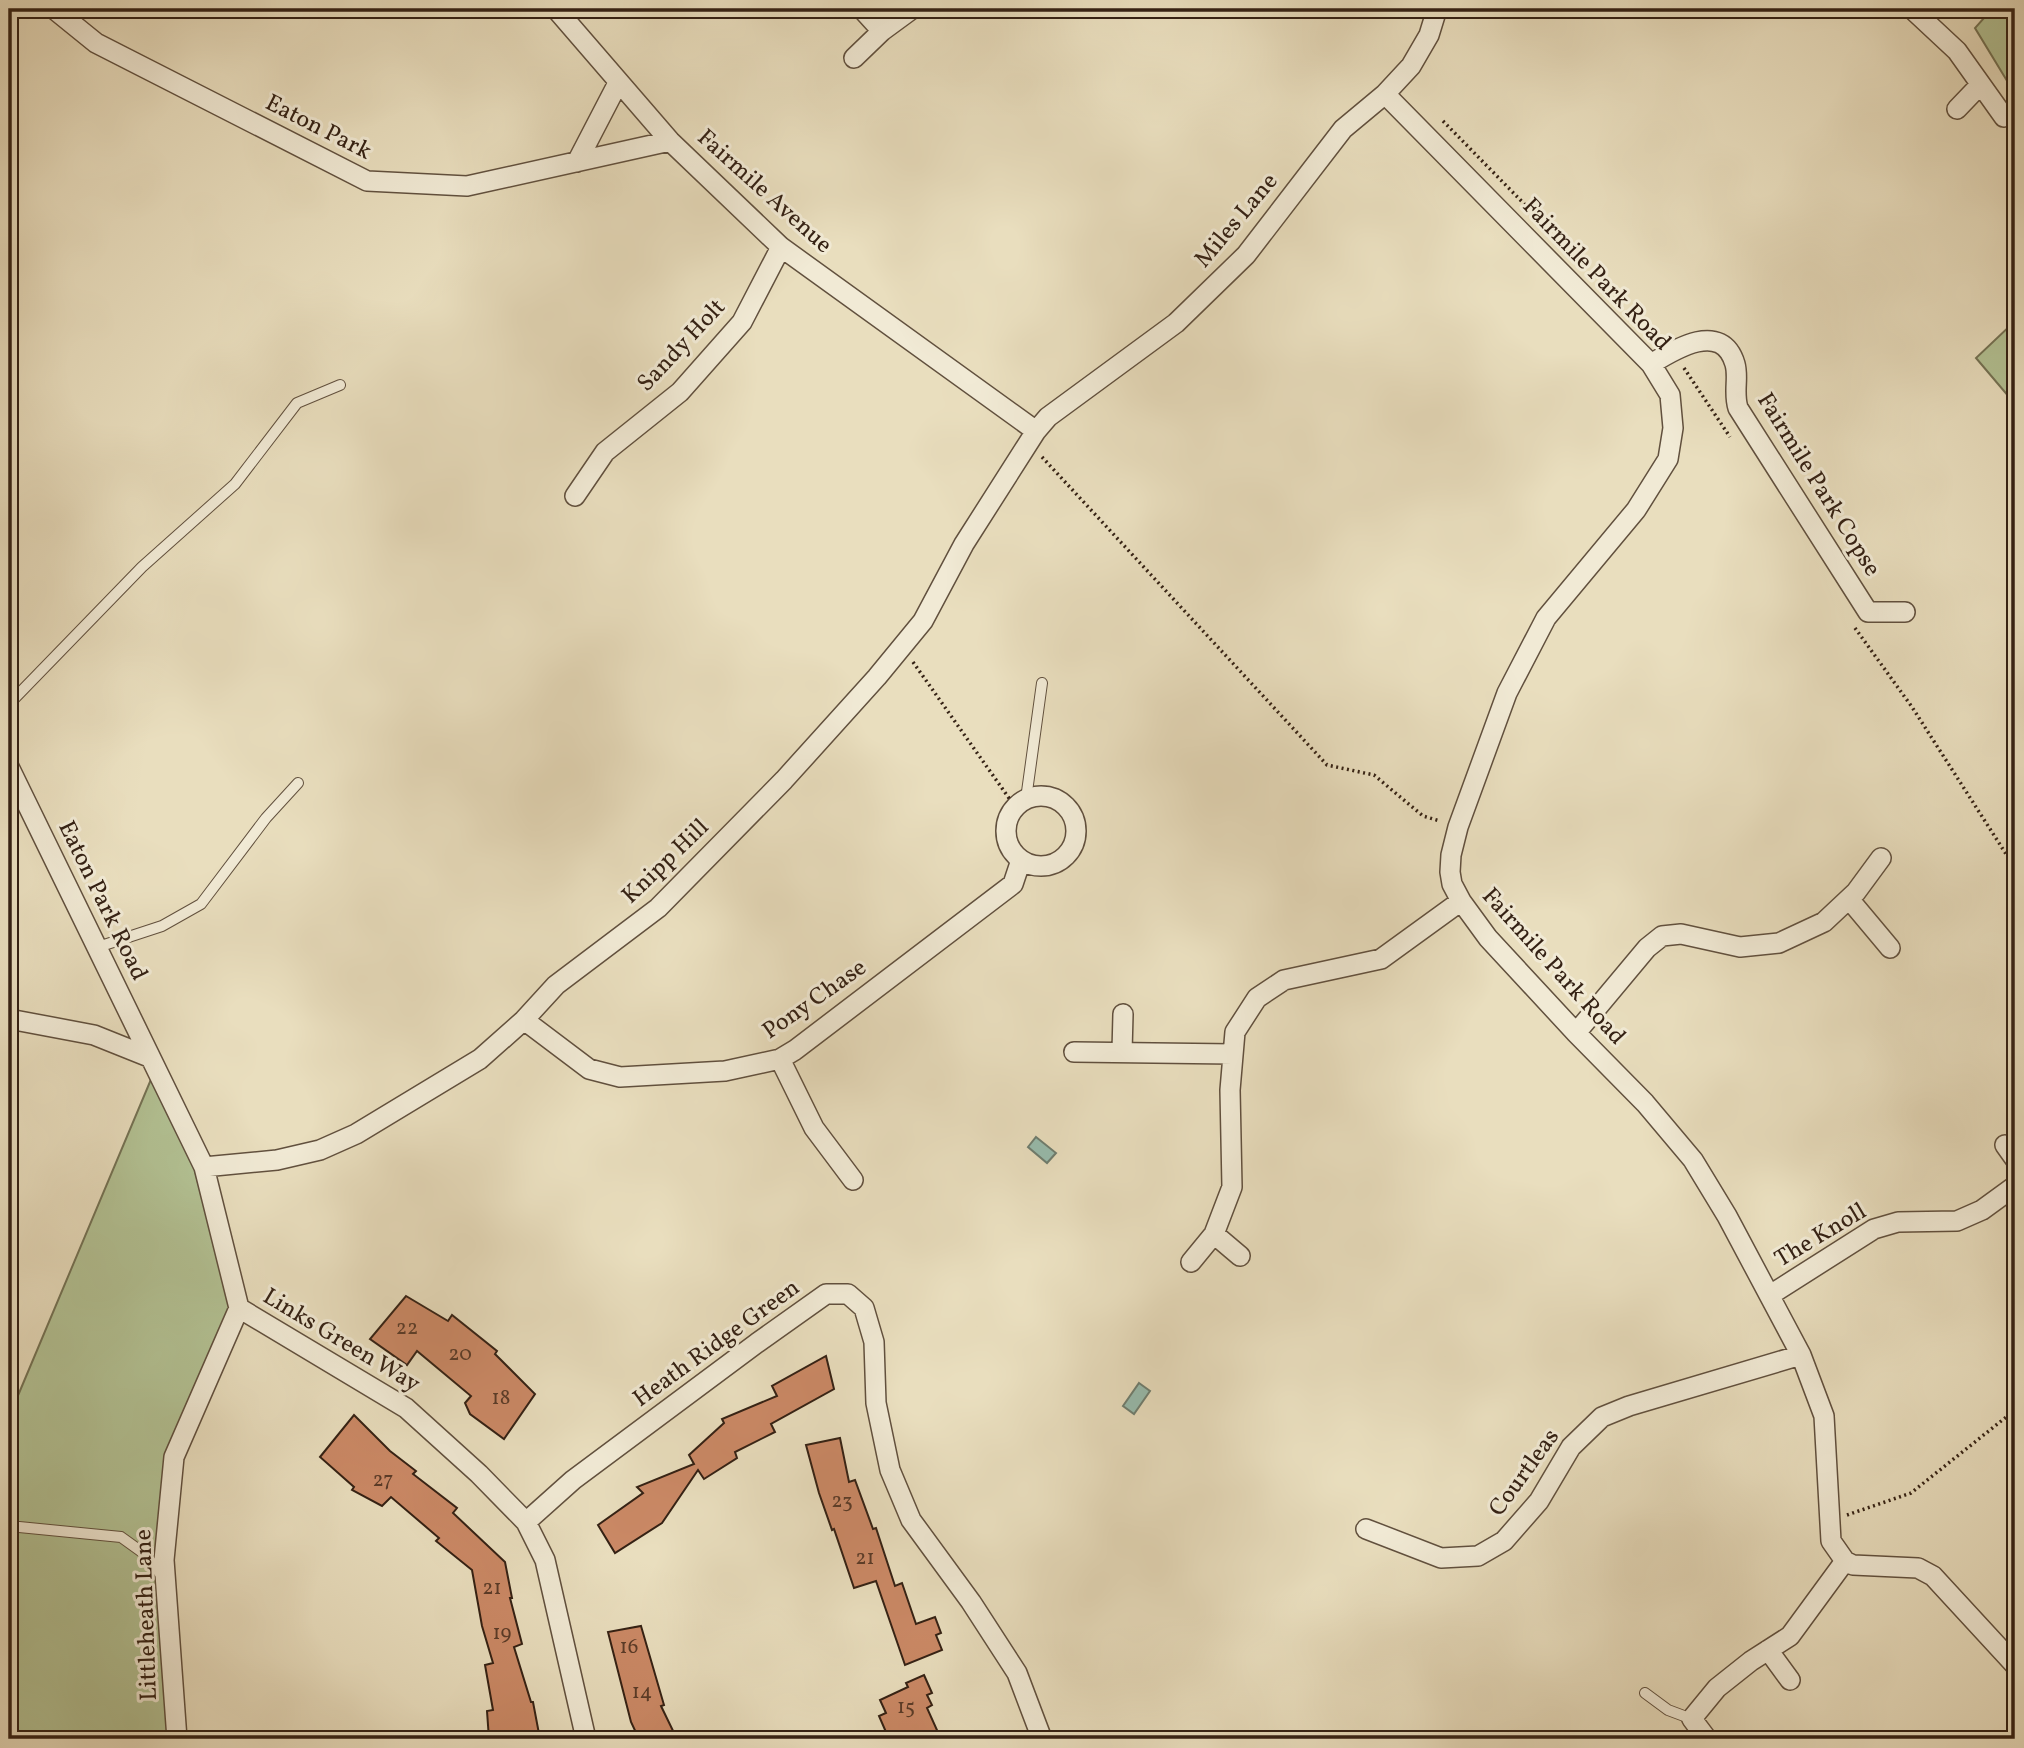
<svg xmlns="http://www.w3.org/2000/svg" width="2024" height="1748" font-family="Vollkorn,serif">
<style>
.green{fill:#b3c294;stroke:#747254;stroke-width:2}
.water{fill:#97bcae;stroke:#6f7e70;stroke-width:2}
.building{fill:#cb8966;stroke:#342114;stroke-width:2}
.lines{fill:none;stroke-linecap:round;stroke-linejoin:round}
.lane-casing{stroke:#61503e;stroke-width:12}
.street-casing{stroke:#61503e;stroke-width:22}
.path{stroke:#342114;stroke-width:3.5;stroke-dasharray:2 3.5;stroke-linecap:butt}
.lane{stroke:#f1ead5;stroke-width:10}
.street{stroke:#f1ead5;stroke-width:19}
.labels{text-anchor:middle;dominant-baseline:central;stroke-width:6;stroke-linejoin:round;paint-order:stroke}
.number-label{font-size:21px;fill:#5a3b28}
.street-label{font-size:24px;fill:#342114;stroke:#f1ead5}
</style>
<rect width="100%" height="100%" fill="#e9debe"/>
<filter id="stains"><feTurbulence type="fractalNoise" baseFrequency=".00286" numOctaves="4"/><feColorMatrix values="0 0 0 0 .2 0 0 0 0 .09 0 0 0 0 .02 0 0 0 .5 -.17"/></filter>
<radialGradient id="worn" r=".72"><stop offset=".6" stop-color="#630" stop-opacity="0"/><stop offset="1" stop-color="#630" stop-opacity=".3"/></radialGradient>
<path class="green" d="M1992,9h23v85l-40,-66z
M2015,321v83l-39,-46z
M152,1077l42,90 37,142 -64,147 9,283h-167v-333l5,-1z"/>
<path class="water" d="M1036,1137l20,16 -9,10 -19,-16z
M1139,1383l11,8 -16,23 -11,-8z"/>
<path class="building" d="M406,1296l42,25 4,-6 45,36 -2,3 40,40 -31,45 -34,-25 -5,-11 6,-7 -54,-45 -10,14 -37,-26z
M826,1356l8,33 -63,35 4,8 -40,20 2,6 -33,21 -6,-9 -36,53 -47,30 -17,-28 45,-32 -6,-6 57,-23 -5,-9 35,-32 -2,-4 55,-23 -5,-10z
M354,1415l36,36 26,20 -3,3 44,34 -4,5 52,49 7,36h-2l12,46 -8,3 17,55h2l7,37h-51l-2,-28 6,-1 -8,-45 8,-2 -11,-37 -10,-56 -36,-29 3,-3 -48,-41 -9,9 -30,-16 2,-3 -34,-30z
M840,1438l9,44 6,-2 18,49 3,-1 19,58 7,-3 14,41 19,-7 6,16 -5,2 6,15 -37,15 -29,-84 -22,7 -20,-59 -2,1 -13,-37 -13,-48z
M641,1626l23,79 -3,1 16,33h-38l-8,-17 -23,-90z
M924,1675l8,18 -5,2 5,10 -5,3 14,31h-52l-10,-23 7,-3 -6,-13 28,-13 -2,-4z"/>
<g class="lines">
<g class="lane-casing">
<path id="lane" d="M9,704l133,-137 93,-83 62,-81 43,-18
M1026,799l16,-116
M98,947l64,-21 39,-22 65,-86 32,-35
M9,1526l112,11 25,18 15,20
M1645,1693l23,17 24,9"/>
</g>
<g class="street-casing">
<path id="street" d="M54,9l42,34 271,138 100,5 203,-45
M556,9l114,132 111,106 255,184
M862,9l20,22
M1912,9l45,42 47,66
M854,58l28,-27 30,-22
M1385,94l266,270 19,31 3,33 -5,31 -32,51 -90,108 -39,75 -49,134 -7,28 -1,17 2,12 9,17 27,37 88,95 69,70 48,57 34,56 74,139 23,61 7,125 14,20 8,4 65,3 15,8 82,89
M1957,109l23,-24
M577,162l41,-79
M1651,364c24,-15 71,-44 84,0 4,14 -2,28 3,44l130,204h37
M575,496l30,-44 75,-60 62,-70 39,-75
M9,767l195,400 35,141 -65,149 -10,103 13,179
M1006 831a35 35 0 1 1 70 0a35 35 0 1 1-70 0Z
M1849,899l41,49
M9,1019l85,16 55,22
M524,1020l65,49 31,8 105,-6 55,-12 15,-9 218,-166 8,-24
M1576,1033l71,-85 15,-12 19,-2 59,13 39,-4 45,-21 32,-30 25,-34
M1074,1052l159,2
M1122,1052l1,-38
M780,1059l34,69 39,52
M2005,1145l10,14
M204,1167l73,-7 43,-10 36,-16 124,-75 44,-39 32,-35 102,-77 126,-128 93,-103 46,-56 41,-77 72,-113 12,-14 128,-94 70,-68 97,-126 42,-35 26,-28 18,-31 8,-26
M1214,1234l26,22
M1191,1262l23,-28 18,-47 -2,-97 5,-58 22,-34 27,-18 97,-21 80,-58
M1770,1295l104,-66 24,-7 59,-1 25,-11 33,-24
M239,1308l167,100 73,66 47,48 19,38 41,179
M526,1522l47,-42 184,-137 69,-49h22l16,14 10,34 2,61 14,67 21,50 60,82 46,71 25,66
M1366,1529l75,29 37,-2 26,-15 35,-40 32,-54 31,-30 27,-11 172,-51
M1768,1650l22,30
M1707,1739l-15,-20 2,-3 23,-28 34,-27 39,-25 55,-75"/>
</g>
<path class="path" d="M1443,121l95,97
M1684,368l46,69
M1042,457l285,308 47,10 49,41 17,5
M1855,628l57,79 103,161
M913,662l98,139
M1847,1515l64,-22 104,-83"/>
<use href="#lane" class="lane"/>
<use href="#street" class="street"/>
</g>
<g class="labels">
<g class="number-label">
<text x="407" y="1328">22</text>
<text x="460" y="1354">20</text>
<text x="501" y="1398">18</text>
<text x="383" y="1480">27</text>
<text x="842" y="1501">23</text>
<text x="865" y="1558">21</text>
<text x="492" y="1588">21</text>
<text x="502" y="1633">19</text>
<text x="629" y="1647">16</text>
<text x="642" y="1692">14</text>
<text x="906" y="1707">15</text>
</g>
<g class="street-label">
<text transform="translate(318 128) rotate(27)">Eaton Park</text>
<text transform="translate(764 192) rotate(42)">Fairmile Avenue</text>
<text transform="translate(1237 221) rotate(-50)">Miles Lane</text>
<text transform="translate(1596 275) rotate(46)">Fairmile Park Road</text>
<text transform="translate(682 346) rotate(-47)">Sandy Holt</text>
<text transform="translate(1818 485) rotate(58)">Fairmile Park Copse</text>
<text transform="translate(666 862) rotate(-44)">Knipp Hill</text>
<text transform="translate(102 901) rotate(64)">Eaton Park Road</text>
<text transform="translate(1553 967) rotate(48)">Fairmile Park Road</text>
<text transform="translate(815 1000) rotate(-35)">Pony Chase</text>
<text transform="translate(1821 1236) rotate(-31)">The Knoll</text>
<text transform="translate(341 1341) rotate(31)">Links Green Way</text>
<text transform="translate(717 1344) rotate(-36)">Heath Ridge Green</text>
<text transform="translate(1525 1473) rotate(-54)">Courtleas</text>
<text transform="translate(147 1615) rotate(-92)">Littleheath Lane</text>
</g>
</g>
<rect width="2024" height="1748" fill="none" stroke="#e9debe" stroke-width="35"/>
<rect x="10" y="10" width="2003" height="1727" fill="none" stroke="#342114" stroke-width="3.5"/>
<rect x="18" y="18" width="1989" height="1713" fill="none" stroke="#342114" stroke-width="2"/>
<rect width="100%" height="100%" filter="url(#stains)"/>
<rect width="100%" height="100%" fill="url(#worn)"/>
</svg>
